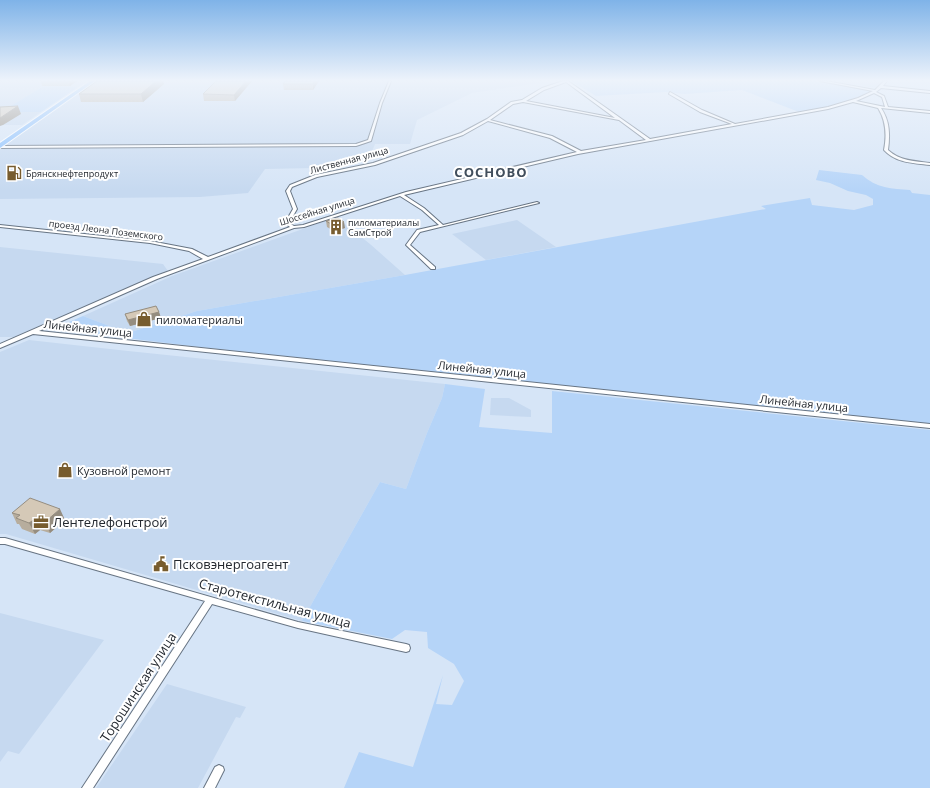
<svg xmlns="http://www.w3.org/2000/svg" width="930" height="788" font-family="'Open Sans',sans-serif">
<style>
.built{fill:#c6d9f0}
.green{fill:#b5d4f8}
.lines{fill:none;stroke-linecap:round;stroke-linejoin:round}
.minor-casing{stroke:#677483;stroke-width:2}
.trunk-casing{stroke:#fff;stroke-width:2}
.minor{fill:#fff;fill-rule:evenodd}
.trunk{fill:#86befe;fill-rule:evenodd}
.wall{fill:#b7ad9d}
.shaded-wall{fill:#958d80}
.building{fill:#d5c9b7;stroke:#958d80}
.labels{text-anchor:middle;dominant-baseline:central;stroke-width:4;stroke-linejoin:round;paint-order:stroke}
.far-street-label{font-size:9px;fill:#23282f;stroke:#fff}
.far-poi-label{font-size:9px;fill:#23282f;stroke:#fff;text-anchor:start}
.poi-label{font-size:11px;fill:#23282f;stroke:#fff;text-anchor:start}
.street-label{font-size:11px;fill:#23282f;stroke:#fff}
.far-district-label{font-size:13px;font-weight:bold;letter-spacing:1px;fill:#414e5c;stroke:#fff}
.near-poi-label{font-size:13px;fill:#23282f;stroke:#fff;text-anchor:start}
.near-street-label{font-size:13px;fill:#23282f;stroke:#fff}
</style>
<rect width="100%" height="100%" fill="#d6e5f7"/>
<path class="built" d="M0,81h87l-9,6h-36l-40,25h39l-19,13h-22v-37l2,-1h-2z
M94,81h442l3,2 -67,10 -55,27 -7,24h-35l-6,15 -30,2 -25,7 -49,1 -17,24 -48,4 -200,2v-52z
M834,81h48l-5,7z
M336,217l34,27 35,31 -208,36 -69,22 -45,-17 89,-40z
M517,220l39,27 -70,13 -34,-26z
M0,247l163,17 5,7 -154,66h-14z
M29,340l99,11 317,33 -3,14 -15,35 -21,56 -26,-7 -78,139 -296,-87h-6v-182z
M491,398h18l22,12v7l-41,-2z
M0,613l104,27 -85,114 -11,-3 -8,11z
M167,684l79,23 -6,11 -4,-1 -38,71h-102z"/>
<path class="green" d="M571,81h244l57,10 -24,10 -35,9 -14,2 -57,-22 -57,4 -19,-2 -70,4z
M42,87h36l-37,25h-40z
M819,170l43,5c14,13 30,14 48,15l2,3 18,2v230l-730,-78 -141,-17 -1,-2 4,-3 21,-9 45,17 69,-22 208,-36 361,-66 -5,-3 49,-8 2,7 42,5 19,-5v-6l-7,-4 -18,-4 -18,-8 -14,-3z
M445,384l40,5 -6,38 73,6v-42l378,39v358h-586l15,-36 54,15 30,-92 -7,29 16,1 12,-24 -10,-17 -26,-16 -1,-16 -22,-2 -13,9 -90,-18 78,-139 26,7 21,-56 15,-35z"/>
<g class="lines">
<g class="minor-casing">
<path id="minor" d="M389,81h2l-9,22 -11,38 -15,5 -356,2v-2l356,-2 12,-4 12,-37z
M563,81h5l82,58 82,-15 -32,-12 -31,-18 1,-2 32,18 33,14 93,-17 30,-9 15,-7 -53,-10h6l49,9 9,-9h3l-4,5 47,5v2l-49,-5 -5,4 8,4 4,11 42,4v2l-49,-5c9,13 9,27 7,42 12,11 27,11 42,13v2c-17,-2 -34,-2 -46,-15 3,-16 2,-29 -6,-42l-25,-6 -25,7 -250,45 -174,41 20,13 19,17 94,-23 2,1 -119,29 -10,13 25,22v2h-4l-25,-24 11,-15 22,-5 -17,-15 -22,-14 -96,31 -10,1 -137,51 -118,52 891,93v4l-897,-94 -33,14v-4l153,-67 50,-18 -14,-8 -39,-8 -150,-16v-2l150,16 42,8 16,8 82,-30 -5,-4 8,-14 -7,-18 4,-6 25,-10 58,-12 88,-30 26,-14 24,-17 11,-2 20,-12zM566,82l49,36 -89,-17 18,-11zM874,93l8,4 3,10 -29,-6zM523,102l96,18 27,20 -65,11 -29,-15 -62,-16 23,-16zM488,121l62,17 27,14 -171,40 -103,33 -9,1 -5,-3 8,-14 -7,-18 2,-4 25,-10 58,-12 88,-30z
M0,538h5l293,84 108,22 3,1 1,3 -1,3 -3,1 -108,-24 -86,-24 -119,184h-11l123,-187 -200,-57h-5z
M219,765l4,2 1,3 -9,18h-11l11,-21z"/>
</g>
<g class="trunk-casing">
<path id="trunk" d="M90,81h5l-95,67v-5z"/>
</g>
<use href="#minor" class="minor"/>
<use href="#trunk" class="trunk"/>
</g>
<path class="wall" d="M41,81h36l-7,5h-28z
M97,81h66l1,3 -21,18h-62l-2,-8z
M252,81l-17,20h-31l-1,-7z
M319,81l-6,9h-29l-1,-6z
M326,221l19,7 -11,3 -7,-4z
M159,312l2,6 -31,8 -3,-5 -2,-7z
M12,513l53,7 -15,13 -10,-3 -5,4 -13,-5 -3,-5h-2z"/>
<path class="shaded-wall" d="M69,81h8l-7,5z
M156,81h7l1,3 -21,18 -2,-8z
M246,81h6l-17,20 -1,-6z
M314,81h5l-6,9v-6z
M18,106l3,8 -18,11 -3,1v-8z
M344,222l1,6 -11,3 -1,-6z
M159,312l2,6 -31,8 -2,-6z
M60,509l5,11 -15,13 -5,-11z
M35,519l5,11 -5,4 -6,-11z"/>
<path class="building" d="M97,81h59l-15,13h-62z
M216,81h30l-12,14 -31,-1z
M285,81h29l-1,3h-30z
M18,106l-18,12v-11z
M338,218l6,4 -11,3 -7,-4z
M156,306l3,6 -31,8 -3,-6z
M30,498l30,11 -15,13 -10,-3 -6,4 -13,-5 4,-3 -8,-2z"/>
<linearGradient id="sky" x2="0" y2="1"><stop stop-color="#7fb3e8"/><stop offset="0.42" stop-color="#edf3fb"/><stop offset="1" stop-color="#edf3fb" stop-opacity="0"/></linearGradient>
<rect width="930" height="191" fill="url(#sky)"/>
<defs>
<g id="fuel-bare" transform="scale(1.2)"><path d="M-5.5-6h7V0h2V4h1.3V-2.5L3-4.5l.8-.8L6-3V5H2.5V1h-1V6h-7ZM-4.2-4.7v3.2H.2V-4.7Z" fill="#775c2e" stroke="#fff" stroke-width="2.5" paint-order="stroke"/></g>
<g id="building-bare" transform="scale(1.2)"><path d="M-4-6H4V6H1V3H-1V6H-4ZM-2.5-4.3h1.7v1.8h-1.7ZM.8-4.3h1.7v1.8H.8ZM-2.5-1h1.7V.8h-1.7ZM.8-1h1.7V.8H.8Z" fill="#775c2e" stroke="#fff" stroke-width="2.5" paint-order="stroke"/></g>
<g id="shop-bare" transform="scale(1.2)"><path d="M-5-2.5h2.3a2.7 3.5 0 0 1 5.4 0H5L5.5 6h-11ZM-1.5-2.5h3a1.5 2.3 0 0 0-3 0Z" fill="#775c2e" stroke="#fff" stroke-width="2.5" paint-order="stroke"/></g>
<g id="office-bare" transform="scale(1.2)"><path d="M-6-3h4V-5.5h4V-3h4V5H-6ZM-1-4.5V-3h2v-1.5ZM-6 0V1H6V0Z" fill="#775c2e" stroke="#fff" stroke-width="2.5" paint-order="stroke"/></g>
<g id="civic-bare" transform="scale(1.2)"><path d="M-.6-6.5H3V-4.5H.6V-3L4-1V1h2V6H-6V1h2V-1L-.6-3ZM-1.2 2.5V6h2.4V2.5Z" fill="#775c2e" stroke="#fff" stroke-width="2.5" paint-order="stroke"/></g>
</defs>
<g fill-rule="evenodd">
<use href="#fuel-bare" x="14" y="173"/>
<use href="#building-bare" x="336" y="227"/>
<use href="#shop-bare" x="144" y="319"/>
<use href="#shop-bare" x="65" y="470"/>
<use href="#office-bare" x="41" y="522"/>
<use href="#civic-bare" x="161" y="564"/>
</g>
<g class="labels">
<g class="far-street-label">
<text transform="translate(349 160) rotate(-15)">Лиственная улица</text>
<text transform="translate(317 211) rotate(-17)">Шоссейная улица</text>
<text transform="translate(106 230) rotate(7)">проезд Леона Поземского</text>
</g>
<g class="far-poi-label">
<text x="26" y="173">Брянскнефтепродукт</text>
<text x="348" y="222">пиломатериалы<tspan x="348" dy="10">СамСтрой</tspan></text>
</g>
<g class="poi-label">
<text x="156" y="319">пиломатериалы</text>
<text x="77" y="470">Кузовной ремонт</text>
</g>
<g class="street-label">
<text transform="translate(88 328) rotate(6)">Линейная улица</text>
<text transform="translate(482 369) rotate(6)">Линейная улица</text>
<text transform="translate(804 403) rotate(6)">Линейная улица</text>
</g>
<g class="far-district-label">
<text x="491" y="172">СОСНОВО</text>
</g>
<g class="near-poi-label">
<text x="53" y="522">Лентелефонстрой</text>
<text x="173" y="564">Псковэнергоагент</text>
</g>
<g class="near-street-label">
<text transform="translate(275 603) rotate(15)">Старотекстильная улица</text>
<text transform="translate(138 687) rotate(-57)">Торошинская улица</text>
</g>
</g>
</svg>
